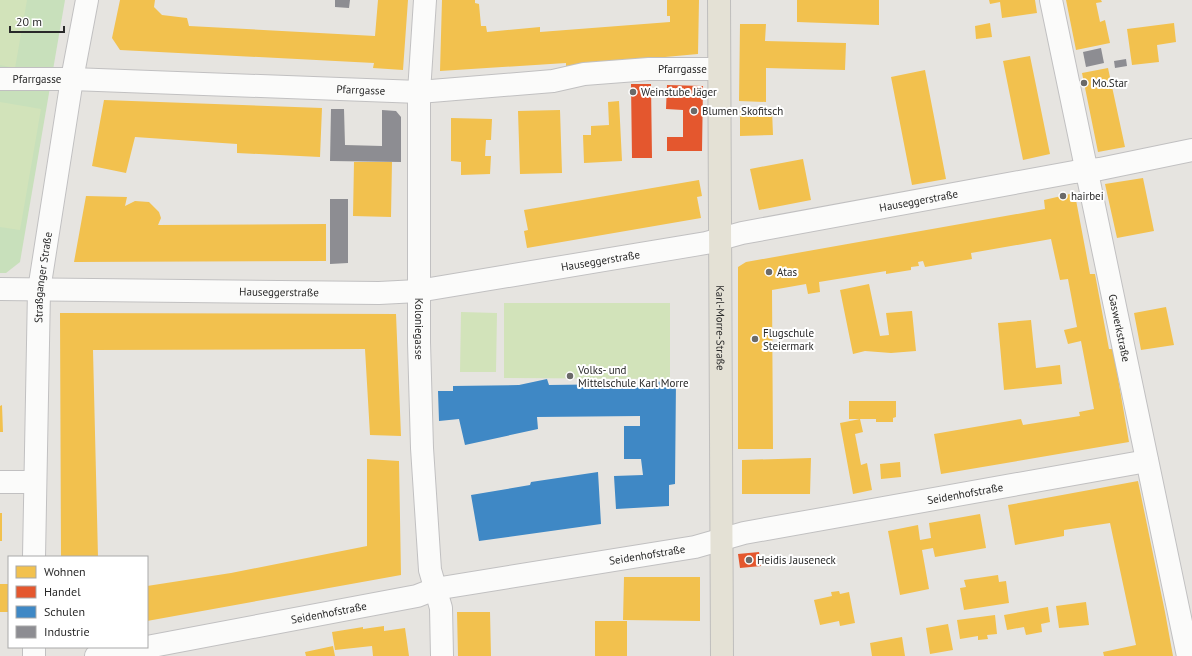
<svg xmlns="http://www.w3.org/2000/svg" width="1192" height="656" font-family="'PT Sans',sans-serif">
<style>
.green{fill:#c8e0bb}
.pitch{fill:#d2e3ba}
.homes{fill:#f2c14e}
.shops{fill:#e4572e}
.schools{fill:#3f88c5}
.industry{fill:#8d8d92}
.lines{fill:none;stroke-linecap:round;stroke-linejoin:round}
.minor-casing{stroke:#c1c0c1;stroke-width:24}
.major-casing{stroke:#bfbebd;stroke-width:24}
.minor{stroke:#fbfbfa;stroke-width:22}
.major{stroke:#e4e1d5;stroke-width:22}
.poi-dot{fill:#6b6a69;stroke:#fff;stroke-width:1.5}
.labels{text-anchor:middle;dominant-baseline:central;stroke-width:4;stroke-linejoin:round;paint-order:stroke}
.street-label{font-size:11px;fill:#292929;stroke:#fff}
.poi-label{font-size:11px;fill:#292929;stroke:#fff;text-anchor:start}
</style>
<rect width="100%" height="100%" fill="#e6e4e0"/>
<path class="green" d="M0,0h65l-45,262 -14,11h-6z"/>
<path class="pitch" d="M0,0h27l-12,68 -15,-3z
M0,102l41,7 -21,121 -20,-3z
M504,303h166v76l-166,-1z
M461,312l36,1 -1,59h-36z"/>
<path class="homes" d="M120,0h35l-1,7 8,8 25,3 2,8 186,10 3,-36h30l-5,70 -30,-2 1,-5 -254,-13 -8,-12z
M442,0h33v3l4,1 2,22h5l1,6 53,-5v5l130,-10v-6h-3v-16h32l-1,54 -132,12v-3l-126,8z
M797,0h82v25l-82,-3z
M989,0h46l2,13 -35,5 -2,-16 -10,2z
M1066,0h35l1,2 -6,1 4,19 5,-2 5,23 -34,7z
M990,23l2,14 -16,2 -1,-13z
M1174,23l2,19 -19,3 2,17 -27,3 -5,-36z
M740,24h26l-1,17 81,2 -1,27 -79,-2v34l-27,-1z
M1030,56l20,98 -27,6 -20,-99z
M1108,68l17,79 -27,5 -16,-79z
M925,70l21,109 -34,6 -21,-108z
M104,100l218,8 -2,49 -83,-4v-9l-102,-7 -9,36 -34,-7z
M619,101l3,60 -38,2 -1,-28h8v-9l18,-1 -1,-23z
M560,110l2,63 -42,1 -2,-63z
M772,110l1,25 -33,1v-25z
M451,118l41,1 -1,21h-5l-1,16h6l-1,18 -29,1v-13l-10,-1z
M803,159l8,41 -52,10 -9,-41z
M354,162h38l-1,55 -38,-1z
M1143,178l11,53 -37,7 -12,-54z
M699,180l3,16 -5,1 4,21 -174,30 -3,-17 4,-1 -4,-20z
M1070,194l6,6 14,74h5l14,75h4l16,93 -188,32 -7,-40 87,-15 2,6 57,-9 -1,-4 15,-3 -13,-68 -13,3 -4,-14 13,-3 -9,-48 -8,1 -9,-41 -80,14 1,6 -47,8 -2,-6 -5,1 1,4 -8,1v3l-25,4v-3l-67,11 1,10 -12,2 -2,-10 -34,6 1,159h-35v-182l8,-5 299,-53 -1,-9z
M86,196l41,1 -2,9 10,-5 14,1 10,10 2,6 -3,7 168,-1v37l-252,1z
M869,284l11,52 9,-1 -3,-22 26,-2 4,40 -25,2 -26,-2 -12,3 -13,-64z
M1166,307l8,38 -33,5 -7,-37z
M60,313l336,1 5,122 -31,-1 -5,-86 -272,1 5,207h-37z
M1031,320l5,48 24,-3 2,19 -58,6 -6,-67z
M849,401h47v16l-3,1v4h-17v-3h-27z
M2,405l1,27h-3v-26z
M860,419l3,13 -8,2 6,31 6,-2 5,27 -19,4 -13,-71z
M811,458l-1,36h-68v-34z
M367,459l32,2 2,114 -254,46v-35l84,-13 136,-27z
M900,462l1,15 -20,2 -1,-15z
M1138,481l27,131 8,44h-69l-1,-4 33,-7 -26,-122 -46,7v6l-49,9 -7,-40z
M0,513h2v28h-2z
M980,514l6,34 -51,9 -2,-9 -11,2 7,39 -29,6 -12,-64 30,-6 2,15 11,-2 -2,-15z
M998,575l1,7 7,-1 3,22 -45,7 -4,-22 6,-1 -2,-7z
M624,577h76v44l-77,-1z
M0,584h9l-1,28h-8z
M839,591l1,3 9,-2 6,31 -15,3 -1,-5 -19,4 -6,-25 18,-4 -1,-4z
M1086,602l3,23 -30,3 -3,-22z
M1048,607l2,15 -9,2 1,8 -16,3 -2,-8 -17,3 -3,-15z
M457,612h33l1,44h-33z
M995,615l2,19 -10,1 1,4 -10,1v-4l-18,3 -3,-19z
M595,621h32v35h-32z
M948,624l5,26 -23,4 -4,-26z
M384,626v5l21,-3 4,28h-36l-1,-10 -37,4 -3,-18 31,-5v2z
M902,637l3,19h-33l-2,-13z
M333,646l2,10h-29l-1,-4z"/>
<path class="shops" d="M631,84h20l1,74h-20z
M667,85l36,1 -1,65h-35v-14h16v-27l-17,-1z
M759,552l2,14 -21,2 -2,-14z"/>
<path class="schools" d="M547,379l2,6 74,-1v4l25,-1v-5l28,-1 -1,103 -6,1v21l-53,3 -2,-33 29,-1 -2,-16h-17v-33h16v-10l-103,1 1,12 -73,16 -6,-26 -20,2 -1,-30h15v-5l66,-1z
M598,472l3,52 -122,17 -8,-46 59,-10 1,-3z"/>
<path class="industry" d="M335,0h15l-1,8 -14,-1z
M1101,48l3,15 -18,4 -3,-15z
M1126,59l1,7 -12,2 -1,-7z
M331,109h13l1,36 37,1v-36l14,1 5,6v45l-71,-1z
M330,199h18v64l-18,1z"/>
<g class="lines">
<g class="minor-casing">
<g id="minor">
<path id="s1" d="M425,0l-6,92v250l3,106 8,122 11,38 1,48"/>
<path id="s2" d="M1051,0l137,656"/>
<path id="s3" d="M0,79h72l347,13 134,-11 31,-7 65,-5h70"/>
<path id="s4" d="M0,289l379,4 39,-2 288,-48 36,-10 332,-61 26,-3 92,-19"/>
<path d="M0,482h34"/>
<path id="s5" d="M34,557l5,-267 33,-211 15,-79"/>
<path d="M34,647v9"/>
<path id="s6" d="M147,647l270,-51 18,-7 260,-42 49,-14 403,-72"/>
<path d="M96,656l49,-9"/>
</g>
</g>
<g class="major-casing">
<g id="major">
<path id="s7" d="M719,0l3,656"/>
</g>
</g>
<use href="#minor" class="minor"/>
<use href="#major" class="major"/>
</g>
<g class="poi-dot">
<circle cx="1084" cy="83" r="4"/>
<circle cx="633" cy="92" r="4"/>
<circle cx="694" cy="111" r="4"/>
<circle cx="1063" cy="196" r="4"/>
<circle cx="769" cy="272" r="4"/>
<circle cx="755" cy="339" r="4"/>
<circle cx="570" cy="376" r="4"/>
<circle cx="749" cy="560" r="4"/>
</g>
<g class="labels">
<g class="street-label">
<text stroke="none"><textPath href="#s3" startOffset="684">Pfarrgasse</textPath></text>
<text stroke="none"><textPath href="#s3" startOffset="37">Pfarrgasse</textPath></text>
<text stroke="none"><textPath href="#s3" startOffset="361">Pfarrgasse</textPath></text>
<text stroke="none"><textPath href="#s4" startOffset="927">Hauseggerstraße</textPath></text>
<text stroke="none"><textPath href="#s4" startOffset="603">Hauseggerstraße</textPath></text>
<text stroke="none"><textPath href="#s5" startOffset="280">Straßganger Straße</textPath></text>
<text stroke="none"><textPath href="#s4" startOffset="279">Hauseggerstraße</textPath></text>
<text stroke="none"><textPath href="#s7" startOffset="328">Karl-Morre-Straße</textPath></text>
<text stroke="none"><textPath href="#s2" startOffset="335">Gaswerkstraße</textPath></text>
<text stroke="none"><textPath href="#s1" startOffset="329">Koloniegasse</textPath></text>
<text stroke="none"><textPath href="#s6" startOffset="833">Seidenhofstraße</textPath></text>
<text stroke="none"><textPath href="#s6" startOffset="509">Seidenhofstraße</textPath></text>
<text stroke="none"><textPath href="#s6" startOffset="185">Seidenhofstraße</textPath></text>
</g>
<g class="poi-label">
<text x="1092" y="83">Mo.Star</text>
<text x="641" y="92">Weinstube Jäger</text>
<text x="702" y="111">Blumen Skofitsch</text>
<text x="1071" y="196">hairbei</text>
<text x="777" y="272">Atas</text>
<text x="763" y="333">Flugschule<tspan x="763" dy="13">Steiermark</tspan></text>
<text x="578" y="370">Volks- und<tspan x="578" dy="13">Mittelschule Karl Morre</tspan></text>
<text x="757" y="560">Heidis Jauseneck</text>
</g>
</g>
<rect x="8" y="556" width="140" height="92" fill="#ffffff" stroke="#a9a9a9"/>
<rect x="16" y="566" width="20" height="12" fill="#f2c14e" stroke="#a9a9a9"/>
<text x="44" y="576" font-size="12" fill="#292929">Wohnen</text>
<rect x="16" y="586" width="20" height="12" fill="#e4572e" stroke="#a9a9a9"/>
<text x="44" y="596" font-size="12" fill="#292929">Handel</text>
<rect x="16" y="606" width="20" height="12" fill="#3f88c5" stroke="#a9a9a9"/>
<text x="44" y="616" font-size="12" fill="#292929">Schulen</text>
<rect x="16" y="626" width="20" height="12" fill="#8d8d92" stroke="#a9a9a9"/>
<text x="44" y="636" font-size="12" fill="#292929">Industrie</text>
<path d="M10 26v6h54v-6" fill="none" stroke="#292929" stroke-width="2"/>
<text x="16" y="26" font-size="12" fill="#292929" stroke="#ffffff" stroke-width="3" paint-order="stroke">20 m</text>
</svg>
